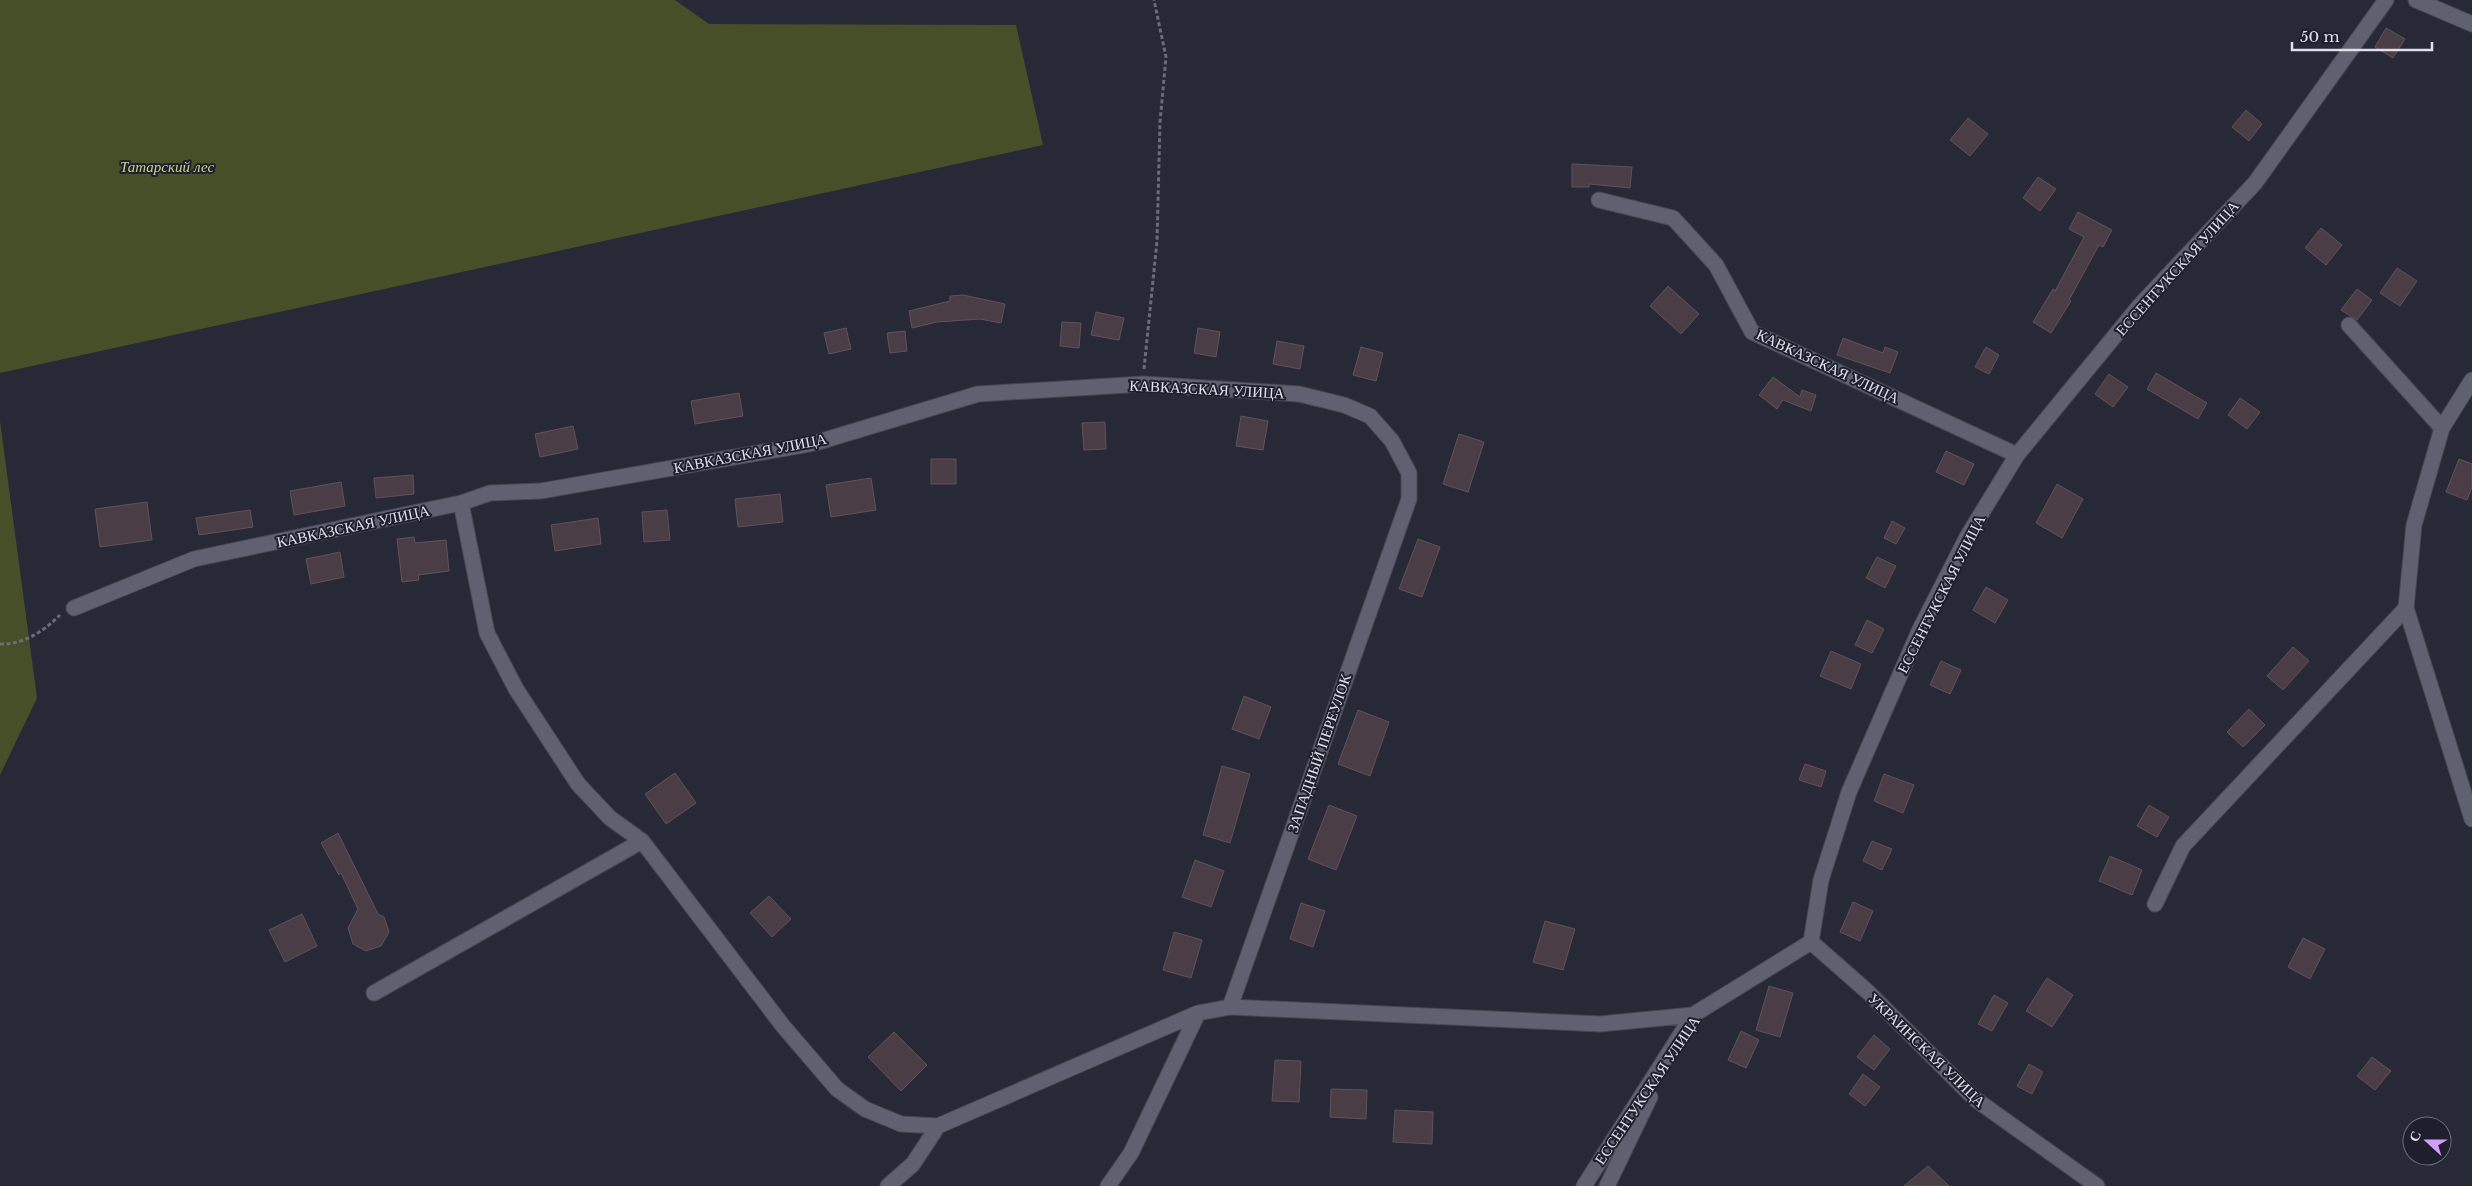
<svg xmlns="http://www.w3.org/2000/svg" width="2472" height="1186" font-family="'Libre Baskerville',serif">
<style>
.green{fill:#474f29}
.building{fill:#4b3d46;stroke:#60525a}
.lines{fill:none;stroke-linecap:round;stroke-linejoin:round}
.minor-casing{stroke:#464852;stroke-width:17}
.path{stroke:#6b6c78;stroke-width:3;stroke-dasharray:4 2.5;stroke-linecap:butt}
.minor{stroke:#5f6170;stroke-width:15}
.labels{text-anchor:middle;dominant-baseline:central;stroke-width:4;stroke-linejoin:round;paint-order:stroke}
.park-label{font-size:15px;font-style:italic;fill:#c4d48b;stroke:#1d202c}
.street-label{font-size:15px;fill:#dfe0e9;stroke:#1d202c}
</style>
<rect width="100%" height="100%" fill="#272936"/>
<path class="green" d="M0,0h675l34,24 307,1 27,120 -1043,228z
M0,421l37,277 -37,77z"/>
<path class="building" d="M2386,28l19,11 -12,19 -18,-11z
M2246,110l16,14 -13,17 -17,-14z
M1968,118l20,16 -18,22 -20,-16z
M1572,164l60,3 -2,21 -41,-4v3h-17z
M2038,177l18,12 -16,22 -17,-13z
M2078,212l34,18 -9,17 -4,-2 -30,55 2,1 -20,32 -18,-11 20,-33 2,2 29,-54 -15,-8z
M2321,228l21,17 -16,20 -21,-17z
M2397,268l20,13 -17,25 -20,-13z
M1668,286l31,28 -18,20 -31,-28z
M2357,289l15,11 -15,20 -16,-10z
M963,295l42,9 -4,19 -21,-4 -43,3 -25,6 -3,-17 41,-10v-5z
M1096,312l28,6 -5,22 -28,-5z
M1062,322l19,1 -2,25 -19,-2z
M846,328l5,21 -22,5 -5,-21z
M1198,328l22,4 -4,25 -22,-4z
M905,331l2,20 -17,2 -3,-20z
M1843,338l40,15 2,-6 13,5 -8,21 -53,-18z
M1277,341l27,5 -4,23 -27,-5z
M1361,347l22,6 -7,28 -23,-6z
M1986,347l13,8 -10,19 -14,-7z
M2156,373l51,30 -9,16 -51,-30z
M2109,374l19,13 -15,20 -18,-13z
M1773,377l27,20 2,-7 14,5 -5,16 -28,-11 -6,9 -18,-14z
M739,393l4,23 -48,8 -4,-23z
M2240,398l20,14 -13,17 -19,-14z
M1241,416l27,5 -5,29 -27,-4z
M1105,422l1,27 -22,1 -2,-27z
M573,426l5,23 -38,8 -5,-23z
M1459,434l25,8 -16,50 -25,-8z
M1946,451l28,13 -10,21 -28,-13z
M931,459h25v25h-25z
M2459,459l13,5v23l-5,13 -21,-8z
M413,475l1,19 -38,4 -2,-20z
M871,478l5,32 -45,7 -5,-32z
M341,482l4,24 -51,9 -4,-24z
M2057,484l26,15 -21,39 -26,-15z
M780,494l3,28 -45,5 -3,-28z
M147,502l5,38 -52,7 -5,-38z
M250,510l3,17 -54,8 -3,-17z
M667,510l3,30 -26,2 -2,-30z
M598,518l3,26 -46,7 -4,-26z
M1892,521l13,7 -9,16 -12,-6z
M414,537l1,6 31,-3 3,31 -31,4 1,5 -17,2 -5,-43z
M1418,539l22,8 -18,50 -23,-8z
M340,552l4,25 -33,7 -5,-25z
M1877,557l19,9 -11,22 -19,-10z
M1986,587l22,13 -13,23 -22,-13z
M1867,620l17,9 -12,24 -17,-8z
M2293,647l16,14 -26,29 -16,-14z
M1831,651l30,13 -10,25 -31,-13z
M1941,661l20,9 -11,24 -20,-9z
M1244,696l27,11 -12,32 -27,-10z
M2249,709l16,16 -22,22 -16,-15z
M1358,710l31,12 -19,54 -32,-12z
M1805,764l21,7 -5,16 -22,-7z
M1222,766l28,8 -20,69 -27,-8z
M675,773l21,30 -30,21 -21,-30z
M1884,774l30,11 -11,28 -29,-12z
M1329,805l28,11 -21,54 -28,-11z
M2149,805l20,12 -12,20 -20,-11z
M338,833l40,81 6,3 5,15 -8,14 -15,5 -13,-7 -5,-16 10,-19 -17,-36 -2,2 -18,-32z
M1872,841l20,8 -10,21 -19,-9z
M2110,856l32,14 -10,25 -33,-14z
M1195,860l29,11 -13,36 -29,-10z
M769,896l22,23 -19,18 -22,-24z
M1853,902l20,9 -13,30 -20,-9z
M1301,903l24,8 -12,36 -23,-8z
M302,914l15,32 -32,16 -16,-32z
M1545,921l30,8 -12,41 -30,-8z
M1174,932l28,8 -11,38 -28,-8z
M2303,938l22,11 -15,30 -22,-12z
M2047,978l26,17 -21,32 -26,-16z
M1769,986l24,7 -13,44 -24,-7z
M1994,995l14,8 -16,28 -14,-7z
M1741,1031l18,9 -13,28 -18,-8z
M894,1032l33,33 -26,26 -33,-34z
M1874,1035l16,14 -16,21 -17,-13z
M2372,1057l19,14 -16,19 -18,-14z
M1275,1060l26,1 -2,41 -27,-1z
M2029,1064l14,8 -11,22 -15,-8z
M1863,1074l17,13 -15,19 -16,-12z
M1331,1089l36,1 -1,29 -36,-2z
M1395,1110l38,2 -1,32 -39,-2z
M1928,1166l21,20h-45z"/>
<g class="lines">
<g class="minor-casing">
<path id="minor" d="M2416,0l56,24
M1599,200l74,18 43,47 36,67 265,123
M2349,325l93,103
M2472,380l-30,48 -28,97 -8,83 66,211
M461,503l26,130 29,56 62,95 32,34 32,23 141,185 54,63 28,20 36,15 37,2 260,-113 32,-6 370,17 93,-9
M74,608l120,-49 267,-56 29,-10 51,-2 274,-48 163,-49 165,-10 156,10 45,11 26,11 22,25 17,32v26l-179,508
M2155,904l28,-58 223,-238
M1811,942l57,50 107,107 122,87
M374,993l268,-152
M888,1186l25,-22 25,-38
M1108,1186l23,-33 67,-140
M1584,1186l109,-171 118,-73 10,-62 28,-88 71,-163 47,-92 50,-82 124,-151 114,-121 131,-183
M1607,1186l43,-89"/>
</g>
<path class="path" d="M1144,369l13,-128 3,-119 6,-65 -12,-57
M0,644c23,1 44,-13 60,-29"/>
<use href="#minor" class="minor"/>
</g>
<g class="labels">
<g class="park-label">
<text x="167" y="166">Татарский лес</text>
</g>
<g class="street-label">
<text transform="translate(2177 268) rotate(-48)">ЕССЕНТУКСКАЯ УЛИЦА</text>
<text transform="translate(1828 366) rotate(25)">КАВКАЗСКАЯ УЛИЦА</text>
<text transform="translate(1207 389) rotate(3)">КАВКАЗСКАЯ УЛИЦА</text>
<text transform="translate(750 453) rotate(-11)">КАВКАЗСКАЯ УЛИЦА</text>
<text transform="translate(353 526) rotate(-12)">КАВКАЗСКАЯ УЛИЦА</text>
<text transform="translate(1941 594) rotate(-63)">ЕССЕНТУКСКАЯ УЛИЦА</text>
<text transform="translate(1319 753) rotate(-71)">ЗАПАДНЫЙ ПЕРЕУЛОК</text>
<text transform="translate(1927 1050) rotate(44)">УКРАИНСКАЯ УЛИЦА</text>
<text transform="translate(1647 1090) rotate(-56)">ЕССЕНТУКСКАЯ УЛИЦА</text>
</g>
</g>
<g transform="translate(2427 1141) rotate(291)"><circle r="24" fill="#1d202c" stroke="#6b6d78"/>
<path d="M0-4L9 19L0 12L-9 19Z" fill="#d29dfd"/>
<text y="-8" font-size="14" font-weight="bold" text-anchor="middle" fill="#dfe0e9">С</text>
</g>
<path d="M2292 42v8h140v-8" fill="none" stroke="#dfe0e9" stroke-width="2.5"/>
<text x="2300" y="42" font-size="15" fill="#dfe0e9" stroke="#1d202c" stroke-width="4" paint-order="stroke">50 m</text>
</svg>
